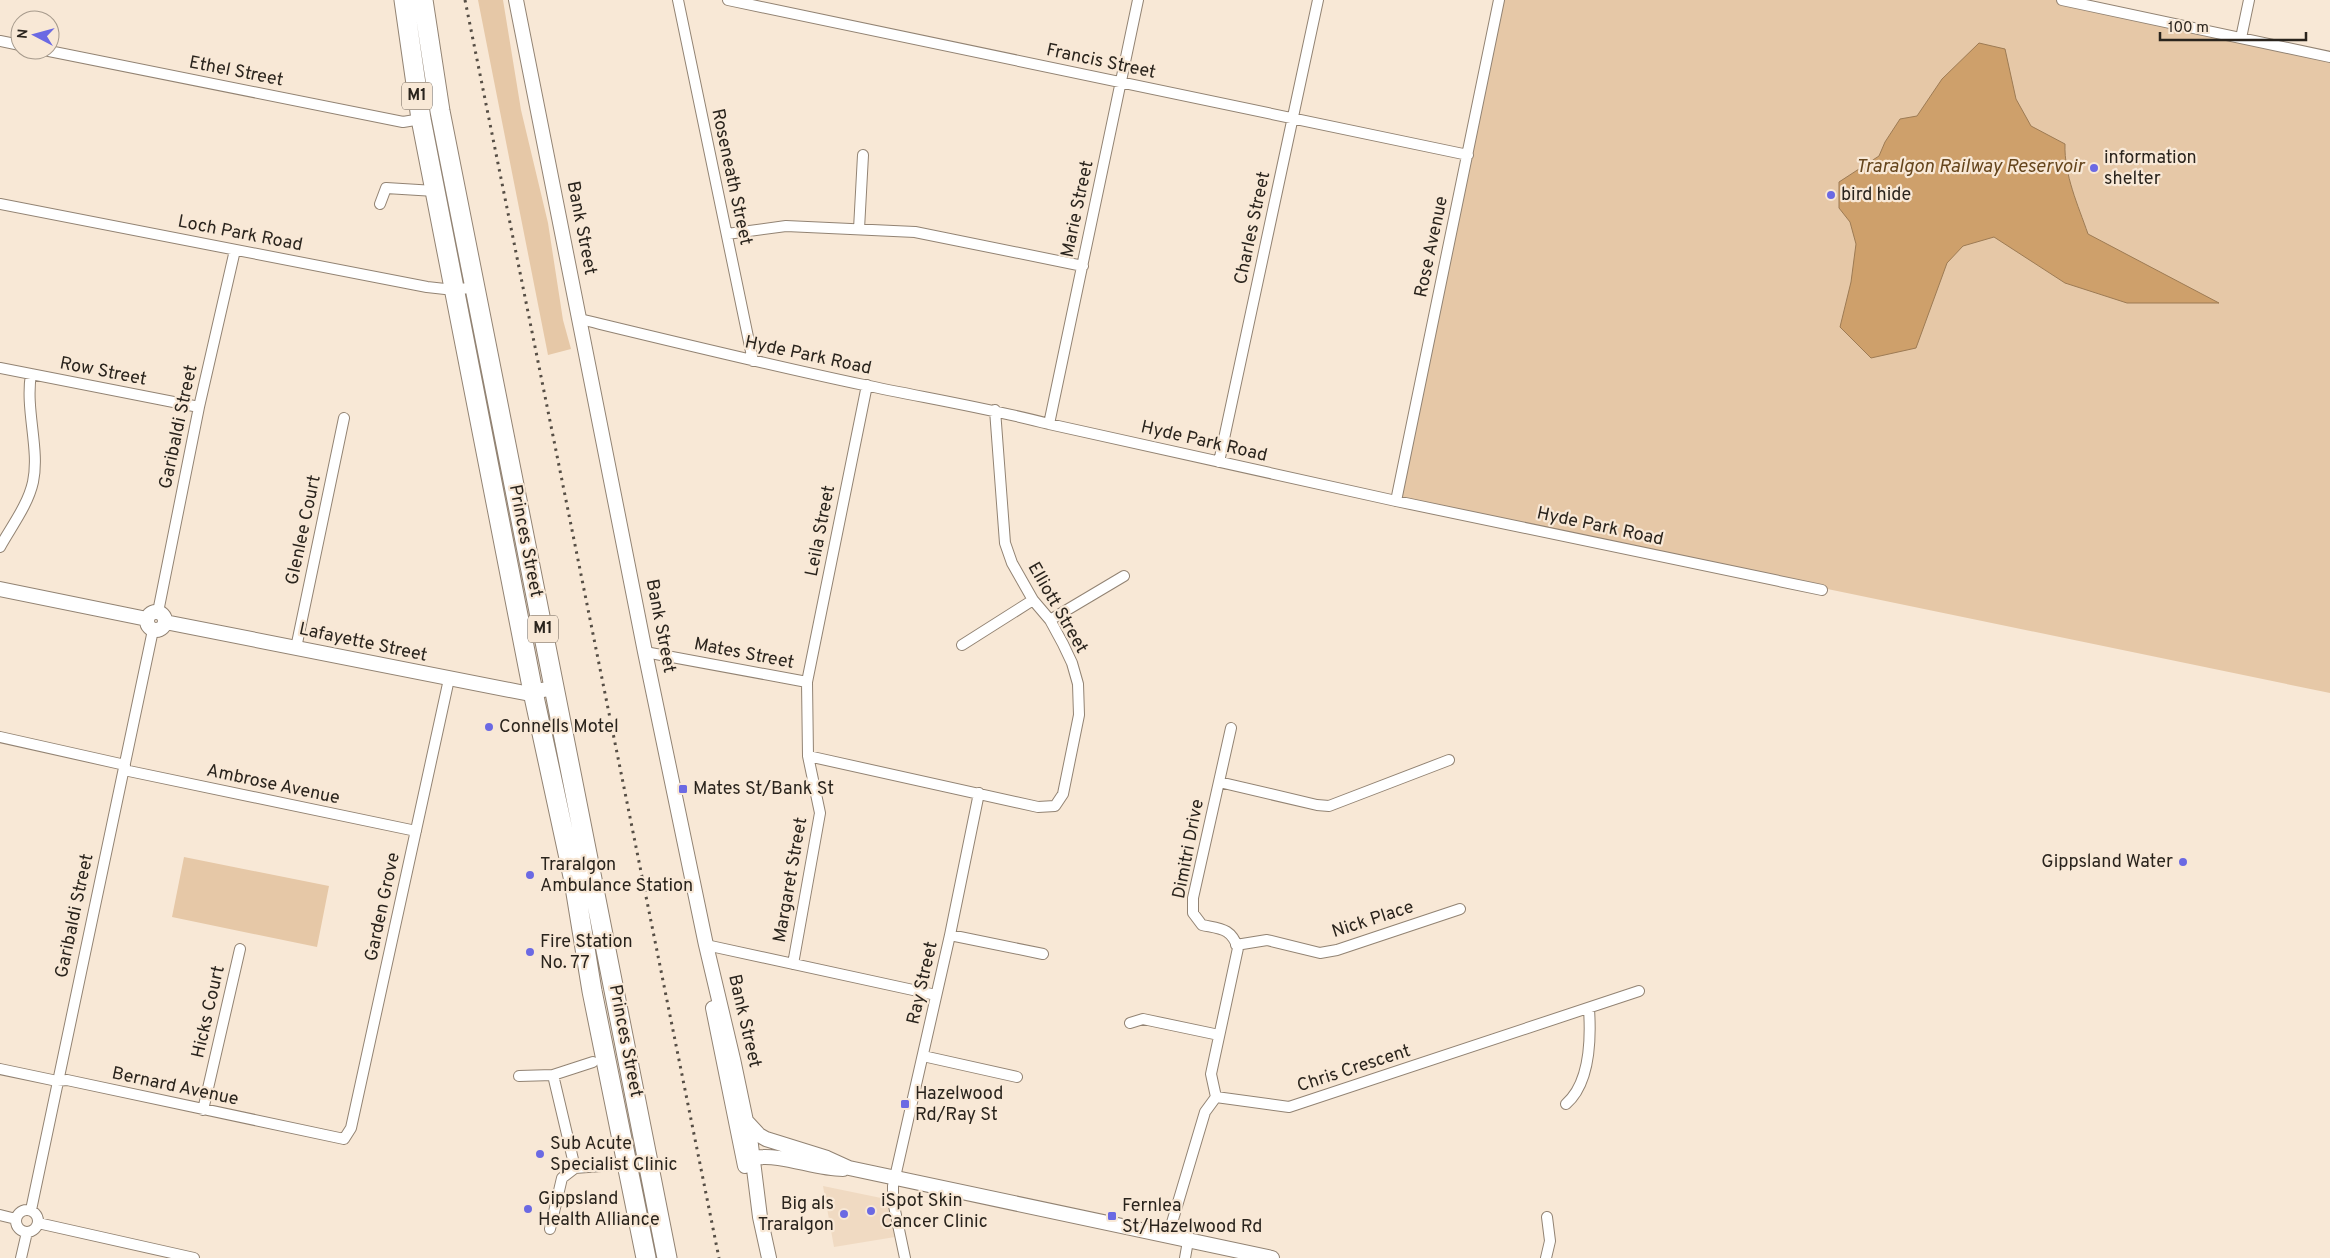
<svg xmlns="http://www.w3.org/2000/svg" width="2330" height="1258" font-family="Overpass,sans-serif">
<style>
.built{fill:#f0dac2}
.green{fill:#e6c8a7}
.water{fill:#cea06b;stroke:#9d7b54}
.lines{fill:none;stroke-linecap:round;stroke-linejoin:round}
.street-casing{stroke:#928373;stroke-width:12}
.secondary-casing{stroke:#928373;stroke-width:16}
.highway-casing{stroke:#928373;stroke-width:21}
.street{stroke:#fff;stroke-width:10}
.secondary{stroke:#fff;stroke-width:14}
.highway{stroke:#fff;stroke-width:19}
.rail{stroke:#564e45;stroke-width:3;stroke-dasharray:2.5 5;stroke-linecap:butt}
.poi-dot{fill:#6b69e3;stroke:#f8e8d6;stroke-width:2}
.labels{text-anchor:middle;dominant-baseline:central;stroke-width:4.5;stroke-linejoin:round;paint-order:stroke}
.shield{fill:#f8e8d6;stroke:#685f54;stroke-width:1}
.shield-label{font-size:16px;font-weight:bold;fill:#2a241d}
.street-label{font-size:18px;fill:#2a241d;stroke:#f8e8d6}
.poi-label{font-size:18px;fill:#2a241d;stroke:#f8e8d6;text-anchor:start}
.water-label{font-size:19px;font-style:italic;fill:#65451c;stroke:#f8e8d6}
</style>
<rect width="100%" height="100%" fill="#f8e8d6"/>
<path class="built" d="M823,1186l63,13 9,38 -61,10z"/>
<path class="green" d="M478,0h25l18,110 27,113 15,97 8,29 -23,6z
M1503,0h558l269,60v633l-933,-193z
M184,857l145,29 -12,61 -145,-30z"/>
<path class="water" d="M1979,43l26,6 11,50 15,27 34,18c-1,31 13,61 23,90l131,69h-92l-62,-20 -71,-46 -31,9 -16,17 -31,85 -45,10 -31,-31 11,-45 5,-38 -6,-22 -11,-14v-26l40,-26 6,-14 15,-23 17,-3 25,-37z"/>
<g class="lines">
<g class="street-casing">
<path id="street" d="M678,0l75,361
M728,0l740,155
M2062,0l268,57
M2241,38l8,-38
M0,41l20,4
M44,50l359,72 18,-3
M0,204l427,83 27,3 21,-3
M380,204l6,-16 49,3
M859,229l4,-74
M727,234l59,-8 129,6 168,34
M580,319c95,23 189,46 284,66 62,13 124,23 185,39l347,77 426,89
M0,368l199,39
M1049,424l89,-424
M1219,462l99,-462
M1396,501l103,-501
M0,547c11,-20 28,-42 33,-65 7,-33 -8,-72 -2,-108
M158,612l41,-205 36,-157
M1050,620l74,-44
M962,645l71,-45
M296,648l48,-230
M645,652l162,30
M0,737l125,28
M808,756l230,51 17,-1 8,-12 16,-79 -1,-31 -6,-21 -9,-19 -13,-24 -17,-20 -21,-37 -7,-20 -10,-133
M124,770l292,61
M1219,782l98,23 12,1 120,-46
M950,935l93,19
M706,945l230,50
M1236,945l31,-5 53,13 17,-3 123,-41
M793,964l27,-151 -12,-57 -1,-74 60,-297
M1130,1023l13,-4 76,16
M923,1056l94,21
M0,1069l57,12 10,-1 277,59 7,-11 98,-449
M553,1075l40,-13
M519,1076l34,-1 22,93 52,-4
M1216,1097l-5,-23 27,-126c-7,-20 -17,-19 -36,-23l-9,-12v-15l38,-170
M1566,1104c24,-21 25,-65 23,-95
M203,1110l37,-161
M16 1221a11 11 0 1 1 22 0a11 11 0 1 1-22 0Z
M31,1210l122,-580
M0,1215l16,4
M38,1223l156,35
M550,1229l12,-51 13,-10
M1168,1236l37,-124 11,-15 73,10 350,-116
M21,1258l6,-26
M905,1258l-12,-57v-15l57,-251 29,-142
M1185,1258l3,-17
M1546,1258l4,-17 -3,-24"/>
</g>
<g class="secondary-casing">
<path id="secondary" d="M516,0l129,652 61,293 27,114 18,86 9,72 9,41
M0,589l147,30
M147 621a9 9 0 1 1 18 0a9 9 0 1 1-18 0Z
M165,622l360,71 29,-5
M713,1008l32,158
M747,1122l12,13 7,4 61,19 22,10 423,90
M753,1158c30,-5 60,11 90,11"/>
</g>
<g class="highway-casing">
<path id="highway" d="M404,0l17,119 112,573 41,189 18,110 54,267
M423,0l17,111 227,1147"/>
</g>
<use href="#street" class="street"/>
<use href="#secondary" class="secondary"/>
<use href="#highway" class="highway"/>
<path class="rail" d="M465,0l254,1258"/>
</g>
<g class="poi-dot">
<circle cx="2094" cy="168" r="5"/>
<circle cx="1831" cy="195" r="5"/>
<circle cx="489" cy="727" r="5"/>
<rect x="678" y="784" width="10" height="10" rx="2.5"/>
<circle cx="2183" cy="862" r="5"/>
<circle cx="530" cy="875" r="5"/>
<circle cx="530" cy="952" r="5"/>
<rect x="900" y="1099" width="10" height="10" rx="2.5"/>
<circle cx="540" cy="1154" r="5"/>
<circle cx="528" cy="1209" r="5"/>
<circle cx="871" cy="1211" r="5"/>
<circle cx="844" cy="1214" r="5"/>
<rect x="1107" y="1211" width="10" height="10" rx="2.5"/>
</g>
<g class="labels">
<g class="shield">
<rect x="402" y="82.5" width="30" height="27" rx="4"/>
<rect x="528" y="615.5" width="30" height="27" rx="4"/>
</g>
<g class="shield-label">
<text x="417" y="96">M1</text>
<text x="543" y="629">M1</text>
</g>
<g class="street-label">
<text transform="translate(1101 62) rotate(12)">Francis Street</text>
<text transform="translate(236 72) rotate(11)">Ethel Street</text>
<text transform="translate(731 177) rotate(78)">Roseneath Street</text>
<text transform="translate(1078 209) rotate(-78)">Marie Street</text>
<text transform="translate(581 228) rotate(79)">Bank Street</text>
<text transform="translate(1253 228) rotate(-78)">Charles Street</text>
<text transform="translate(240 234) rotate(11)">Loch Park Road</text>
<text transform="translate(1432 247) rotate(-78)">Rose Avenue</text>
<text transform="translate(808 356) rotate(12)">Hyde Park Road</text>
<text transform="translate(103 372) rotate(11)">Row Street</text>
<text transform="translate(179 427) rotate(-78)">Garibaldi Street</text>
<text transform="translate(1204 442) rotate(13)">Hyde Park Road</text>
<text transform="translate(1600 527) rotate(12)">Hyde Park Road</text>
<text transform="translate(304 530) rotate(-78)">Glenlee Court</text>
<text transform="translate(821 531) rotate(-79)">Leila Street</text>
<text transform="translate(525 541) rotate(79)">Princes Street</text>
<text transform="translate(1057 608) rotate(60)">Elliott Street</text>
<text transform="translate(660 626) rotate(79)">Bank Street</text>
<text transform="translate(363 643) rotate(12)">Lafayette Street</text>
<text transform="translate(744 654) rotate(11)">Mates Street</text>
<text transform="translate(273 785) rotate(12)">Ambrose Avenue</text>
<text transform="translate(1189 849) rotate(-79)">Dimitri Drive</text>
<text transform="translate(791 880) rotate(-80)">Margaret Street</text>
<text transform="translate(383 907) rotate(-78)">Garden Grove</text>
<text transform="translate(75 916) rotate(-78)">Garibaldi Street</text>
<text transform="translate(1373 920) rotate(-18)">Nick Place</text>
<text transform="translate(923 983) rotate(-77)">Ray Street</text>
<text transform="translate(209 1012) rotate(-77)">Hicks Court</text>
<text transform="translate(744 1021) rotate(77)">Bank Street</text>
<text transform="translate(625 1041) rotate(79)">Princes Street</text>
<text transform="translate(1354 1069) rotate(-18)">Chris Crescent</text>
<text transform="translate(175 1087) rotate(12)">Bernard Avenue</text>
</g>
<g class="poi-label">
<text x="2104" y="158">information<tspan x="2104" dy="21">shelter</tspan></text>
<text x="1841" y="195">bird hide</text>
<text x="499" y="727">Connells Motel</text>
<text x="693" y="789">Mates St/Bank St</text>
<text x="2173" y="862" text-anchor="end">Gippsland Water</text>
<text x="540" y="865">Traralgon<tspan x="540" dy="21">Ambulance Station</tspan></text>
<text x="540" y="942">Fire Station<tspan x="540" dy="21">No. 77</tspan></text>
<text x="915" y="1094">Hazelwood<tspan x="915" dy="21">Rd/Ray St</tspan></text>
<text x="550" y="1144">Sub Acute<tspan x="550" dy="21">Specialist Clinic</tspan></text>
<text x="538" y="1199">Gippsland<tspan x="538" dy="21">Health Alliance</tspan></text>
<text x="881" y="1201">iSpot Skin<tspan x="881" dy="21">Cancer Clinic</tspan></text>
<text x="834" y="1204" text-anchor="end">Big als<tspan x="834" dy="21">Traralgon</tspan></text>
<text x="1122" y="1206">Fernlea<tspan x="1122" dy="21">St/Hazelwood Rd</tspan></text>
</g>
<g class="water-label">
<text x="1970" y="167">Traralgon Railway Reservoir</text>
</g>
</g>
<g transform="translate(35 35) rotate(276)"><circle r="24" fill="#f8e8d6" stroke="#a69a8c"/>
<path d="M0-4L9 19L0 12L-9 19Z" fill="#6b69e3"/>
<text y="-8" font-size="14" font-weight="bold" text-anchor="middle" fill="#2a241d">N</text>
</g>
<path d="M2160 32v8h146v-8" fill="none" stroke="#2a241d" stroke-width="2.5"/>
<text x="2168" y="32" font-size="15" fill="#2a241d" stroke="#f8e8d6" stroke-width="4" paint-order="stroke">100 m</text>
</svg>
